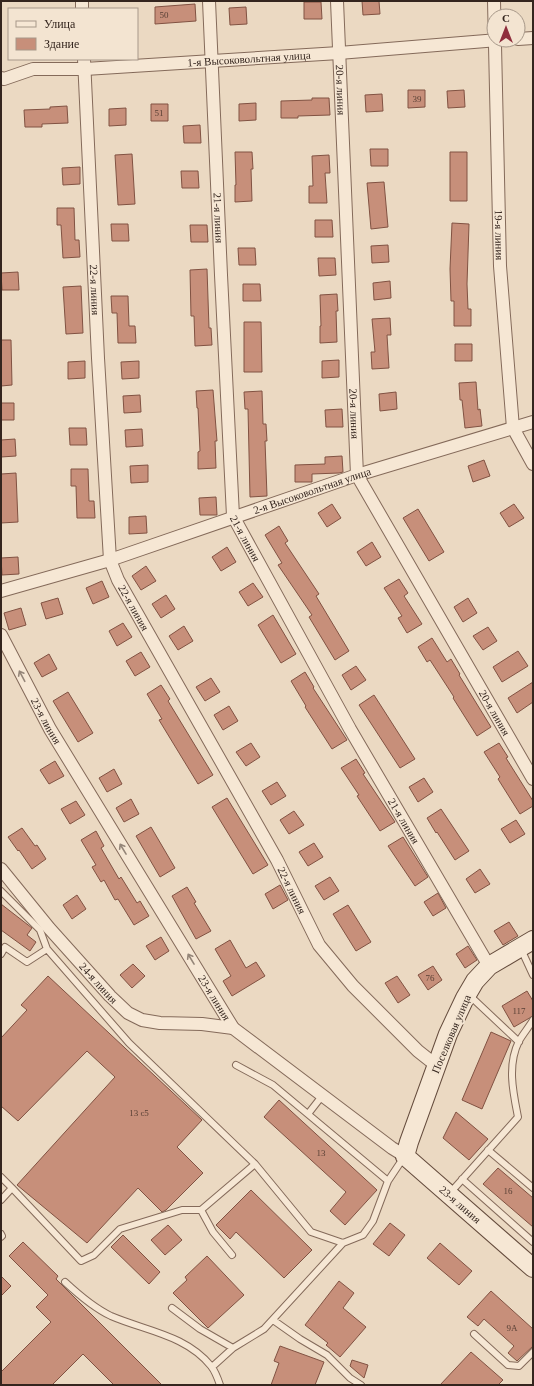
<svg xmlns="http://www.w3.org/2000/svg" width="534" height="1386" font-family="Georgia,serif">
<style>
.building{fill:#c78f7a;stroke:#815242}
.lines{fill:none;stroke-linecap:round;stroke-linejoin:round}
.lane-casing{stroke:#846a5a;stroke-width:8}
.street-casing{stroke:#846a5a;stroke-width:14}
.secondary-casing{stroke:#654c3d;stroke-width:20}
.lane{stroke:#f6e7d4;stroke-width:6}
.street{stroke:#f6e7d4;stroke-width:12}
.secondary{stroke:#f6e7d4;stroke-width:18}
.oneway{stroke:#958679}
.labels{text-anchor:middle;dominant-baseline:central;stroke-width:4;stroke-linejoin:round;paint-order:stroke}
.number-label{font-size:9px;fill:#594035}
.street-label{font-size:11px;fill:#34251e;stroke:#f3e4d1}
</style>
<rect width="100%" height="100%" fill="#ebd9c2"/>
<path class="building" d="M362,1h17l1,13 -17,1z
M304,2h17l1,17h-18z
M195,4l1,17 -41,3v-17z
M246,7l1,17 -17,1 -1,-17z
M408,90h17v17l-17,1z
M464,90l1,17 -17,1 -1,-17z
M382,94l1,17 -17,1 -1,-17z
M312,98h17l1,17 -32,1v2h-17v-17l31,-1z
M256,103v17l-17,1v-17z
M151,104h17v17h-17z
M67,106l1,17 -26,1v3h-17l-1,-17 26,-1v-2z
M126,108v17l-17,1v-17z
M200,125l1,18h-17l-1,-17z
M370,149h18v17h-17z
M235,152h17l1,17h-2l1,32 -17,1v-17h1z
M450,152h17v49h-17z
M132,154l3,50 -17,1 -3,-50z
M329,155l1,18h-5l2,30h-18v-17h4l-1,-30z
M80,167v17l-17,1 -1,-17z
M181,171h17l1,17h-17z
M384,182l4,45 -17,2 -4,-46z
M57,208h17l1,32h4l1,17 -17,1 -2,-33h-4z
M315,220h17l1,17h-18z
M452,223l17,1 -2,60 1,25h3v17h-17v-25h-3l-1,-32z
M111,224h17l1,17h-17z
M190,225h17l1,17h-17z
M388,245l1,17 -17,1 -1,-17z
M238,248h17l1,17h-17z
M318,258h17l1,17 -17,1z
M207,269l2,59h2l1,17 -17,1 -1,-30h-3l-1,-46z
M18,272l1,18h-17l-1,-17z
M390,281l1,17 -17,2 -1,-17z
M243,284h17l1,17h-18z
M81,286l2,47 -17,1 -3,-47z
M337,294l1,17h-2l1,31 -17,1v-17h1l-1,-31z
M111,296h17l1,30h6l1,17h-18l-1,-30h-5z
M390,318l1,17h-4l2,33 -17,1 -1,-17h4l-3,-33z
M244,322h17l1,50h-18z
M1,340h10l1,45 -11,1z
M455,344h17v17h-17z
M339,360v17l-17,1v-17z
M85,361v17l-17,1v-17z
M139,361v17l-17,1 -1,-17z
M476,382l2,28 2,-1 2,17 -17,2 -3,-28h-2l-1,-17z
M213,390l4,51h-2l1,27 -18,1v-17l2,-1 -2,-43h-1l-1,-17z
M262,391l1,33h3l1,17h-2l2,55 -17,1 -2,-88h-3l-1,-17z
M396,392l1,17 -17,2 -1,-17z
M140,395l1,17 -17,1 -1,-17z
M1,403h13v17h-13z
M342,409l1,18h-17l-1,-17z
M69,428h17l1,17h-17z
M142,429l1,17 -17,1 -1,-17z
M15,439l1,17 -15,1v-17z
M342,456l1,16 -4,1 -27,1v8h-17v-17l30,-1v-7z
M484,460l6,16 -17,6 -5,-16z
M148,465v17l-17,1 -1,-17z
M71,469h17l1,32h5l1,17h-18l-1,-32h-5z
M16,473l2,49 -17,1v-49z
M216,497l1,18h-17l-1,-17z
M332,504l9,14 -14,9 -9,-14z
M514,504l10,14 -15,9 -9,-14z
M418,509l26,43 -15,9 -26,-43z
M146,516l1,17 -18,1v-17z
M279,526l9,15 -3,2 34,51 -3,2 33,55 -14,9 -26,-43 3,-2 -34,-50 4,-2 -17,-28z
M372,542l9,15 -15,9 -9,-14z
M227,547l9,15 -15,9 -9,-14z
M18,557l1,17 -17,1 -1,-17z
M146,566l10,15 -15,9 -9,-14z
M399,579l9,14 -4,3 18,28 -15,9 -9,-15 4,-2 -18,-28z
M102,581l7,16 -16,7 -7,-16z
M253,583l10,14 -15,9 -9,-14z
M166,595l9,14 -14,9 -9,-14z
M58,598l5,16 -17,5 -5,-16z
M468,598l9,15 -14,9 -9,-15z
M21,608l5,17 -17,5 -5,-17z
M273,615l23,39 -15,9 -23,-38z
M123,623l9,14 -15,9 -8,-15z
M184,626l9,15 -15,9 -9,-14z
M488,627l9,14 -14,9 -10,-14z
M432,638l15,24 4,-3 9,15 -1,1 32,52 -14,9 -24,-38 1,-1 -24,-37 -3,2 -9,-15z
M518,651l10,15 -26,16 -9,-15z
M141,652l9,15 -15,9 -9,-15z
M49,654l8,15 -15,8 -8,-14z
M356,666l10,14 -15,10 -9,-15z
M305,672l9,15 -1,1 34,52 -15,9 -27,-42 1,-1 -15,-25z
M211,678l9,14 -15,9 -9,-14z
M533,682v20l-16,11 -9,-15z
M161,685l9,14 -2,2 45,74 -15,9 -39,-64 3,-1 -15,-25z
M68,692l25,41 -15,9 -25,-41z
M374,695l41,64 -15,9 -41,-63z
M229,706l9,15 -15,9 -9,-15z
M251,743l9,14 -14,9 -10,-14z
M499,743l9,14 -2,1 27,43v5l-13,8 -22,-35 2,-2 -16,-25z
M356,759l9,14 -2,1 32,48 -15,9 -23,-35 2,-1 -18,-27z
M55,761l9,15 -15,8 -9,-14z
M114,769l8,15 -15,8 -8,-14z
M424,778l9,14 -15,10 -9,-15z
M277,782l9,14 -15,9 -9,-14z
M227,798l41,67 -15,9 -41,-67z
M131,799l8,15 -15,8 -8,-14z
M76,801l9,14 -15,9 -9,-15z
M441,809l28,42 -14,9 -18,-28 -1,1 -9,-15z
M294,811l10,14 -15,9 -9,-14z
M516,820l9,14 -15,9 -9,-14z
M151,827l24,41 -15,9 -24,-41z
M22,828l13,18 2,-1 9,14 -14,10 -13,-19 -1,1 -10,-14z
M96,831l8,15 -3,2 18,31 2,-2 16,26 3,-2 9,15 -15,9 -16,-26 -3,1 -11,-20 -3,2 -9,-15 4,-2 -15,-25z
M403,837l25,40 -13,9 -27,-40z
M314,843l9,14 -15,9 -9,-14z
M480,869l10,15 -15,9 -9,-14z
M330,877l9,14 -15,9 -9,-14z
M280,885l8,15 -15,9 -8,-15z
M187,887l9,15 -2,1 17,28 -15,8 -24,-43z
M438,893l8,15 -13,8 -9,-14z
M77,895l9,14 -14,10 -9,-14z
M1,904l31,24 -5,7 9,7 -6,9 -29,-21z
M348,905l23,37 -15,9 -23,-37z
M509,922l9,14 -15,9 -9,-14z
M161,937l8,14 -14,9 -9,-14z
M230,940l16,28 10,-6 9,14 -33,20 -9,-15 8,-5 -16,-27z
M468,946l9,14 -12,8 -9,-14z
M133,964l12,12 -13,12 -12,-13z
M433,966l9,14 -14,10 -10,-15z
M48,976l154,144 -25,27 26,26 -37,37 -4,2 -24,-24 -51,55 -70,-58 98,-108 -28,-26 -69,70 -17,-15v-68l26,-28 -6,-5z
M397,976l13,19 -12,8 -13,-20z
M527,991l6,10v15l-19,11 -12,-21z
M491,1032l20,9 -29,68 -20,-9z
M279,1100l98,90 -32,35 -15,-14 16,-19 -82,-75z
M456,1112l32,27 -19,21 -26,-22z
M498,1168l35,30v29l-50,-43z
M251,1190l61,60 -28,28 -48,-46 -6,7 -14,-14z
M390,1223l15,12 -16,21 -16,-12z
M168,1225l14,15 -17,15 -14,-15z
M123,1235l37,37 -11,12 -38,-37z
M23,1242l35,34 -2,3 106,106h-48l-31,-31 -31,31h-51v-13l50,-50 -15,-15 12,-12 -39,-39z
M440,1243l32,28 -13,14 -32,-27z
M207,1256l37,39 -36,33 -35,-35 14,-13 -2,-3z
M1,1276l10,10 -10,10z
M339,1281l15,12 -11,15 23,19 -26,30 -14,-12 2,-2 -23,-18z
M491,1291l42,38v17l-16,15 -9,-8 6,-7 -30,-27 -6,7 -11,-9z
M280,1346l44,16 -9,23h-44l8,-22 -5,-2z
M471,1352l32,28 -5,5h-58z
M352,1360l16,5 -4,13 -14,-12z"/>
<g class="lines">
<g class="lane-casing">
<path id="lane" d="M1,891l39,39 7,19 82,94 126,121 -54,46h-19l-62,19 -26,26 -13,6 -69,-73
M521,949l12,26
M1,954l4,-7 22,15 20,-13
M469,995l50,47
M236,1065l37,20 115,96
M308,1114l14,-18
M488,1150l45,38
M255,1164l56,68 32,11 20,-8 10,-14 15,-40 16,-24
M1,1177l11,11 -11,12
M462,1179l71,63
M450,1193l68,-76c-5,-25 -11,-52 1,-76 4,-7 10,-14 14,-21
M201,1210l12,22 19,23
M1,1234l1,2 -1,1
M65,1282c14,13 29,26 46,34 35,15 75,19 100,50 4,5 7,13 9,19
M172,1308l28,21 33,19 31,-19 79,-86
M273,1320l27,19 27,16 23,23 11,7
M474,1334l34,31 11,1 14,-14
M212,1367l21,-19"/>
</g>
<g class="street-casing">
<g id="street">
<path d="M82,1v8"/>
<path id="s1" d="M209,1l12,274 12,241 117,213 139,237"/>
<path id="s2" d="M337,1l20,474 176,304"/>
<path id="s3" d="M494,1l6,265 13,162 20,36"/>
<path d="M518,39l15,-1"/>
<path id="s4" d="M84,59l14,299 12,202 8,20 159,280 42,85 34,41 65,65 19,15"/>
<path id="s5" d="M1,78l3,1 29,-10h52l254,-16 159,-13"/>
<path id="s6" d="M1,591l109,-31 247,-85 176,-53"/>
<path id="s7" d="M1,635l49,94 183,299 159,120 13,8"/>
<path id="s8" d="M1,869l48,59 61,68 18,17 14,7 18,3 42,1 31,4"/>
</g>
</g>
<g class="secondary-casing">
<g id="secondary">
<path id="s9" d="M533,940l-44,26 -14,15 -10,17 -17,36 -39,108 -4,14 128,112"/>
</g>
</g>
<use href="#lane" class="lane"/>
<use href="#street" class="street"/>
<use href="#secondary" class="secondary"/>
</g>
<defs><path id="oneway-shaft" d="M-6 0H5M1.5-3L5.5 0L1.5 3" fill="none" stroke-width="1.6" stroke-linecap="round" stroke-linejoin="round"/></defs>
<g class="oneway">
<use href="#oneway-shaft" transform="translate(22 676) rotate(-118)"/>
<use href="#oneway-shaft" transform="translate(123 849) rotate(-121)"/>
<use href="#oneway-shaft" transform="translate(191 959) rotate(-121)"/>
</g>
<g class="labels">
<g class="number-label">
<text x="164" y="15">50</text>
<text x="417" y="99">39</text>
<text x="159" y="113">51</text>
<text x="430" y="978">76</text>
<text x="519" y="1011">117</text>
<text x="139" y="1113">13 с5</text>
<text x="321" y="1153">13</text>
<text x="508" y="1191">16</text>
<text x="512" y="1328">9А</text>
</g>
<g class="street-label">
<text stroke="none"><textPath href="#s5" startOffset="250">1-я Высоковольтная улица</textPath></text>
<text stroke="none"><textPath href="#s2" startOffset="89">20-я линия</textPath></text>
<text stroke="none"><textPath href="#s1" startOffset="217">21-я линия</textPath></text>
<text stroke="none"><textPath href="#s3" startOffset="234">19-я линия</textPath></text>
<text stroke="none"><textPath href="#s4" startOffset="231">22-я линия</textPath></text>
<text stroke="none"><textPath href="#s2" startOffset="413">20-я линия</textPath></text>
<text stroke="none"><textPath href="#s6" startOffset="327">2-я Высоковольтная улица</textPath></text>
<text stroke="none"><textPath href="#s1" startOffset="541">21-я линия</textPath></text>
<text stroke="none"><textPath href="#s4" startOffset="555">22-я линия</textPath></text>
<text stroke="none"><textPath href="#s2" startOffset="749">20-я линия</textPath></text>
<text stroke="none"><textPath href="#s7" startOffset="97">23-я линия</textPath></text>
<text stroke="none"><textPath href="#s1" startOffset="865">21-я линия</textPath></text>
<text stroke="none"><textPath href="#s4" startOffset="879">22-я линия</textPath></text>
<text stroke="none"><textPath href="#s8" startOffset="150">24-я линия</textPath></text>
<text stroke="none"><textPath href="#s7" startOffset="421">23-я линия</textPath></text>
<text transform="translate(451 1034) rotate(-67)">Поселковая улица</text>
<text stroke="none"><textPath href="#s9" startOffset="334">23-я линия</textPath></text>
</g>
</g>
<rect width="534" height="1386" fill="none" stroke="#34251e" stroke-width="4"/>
<rect x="8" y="8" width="130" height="52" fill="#f3e4d1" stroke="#a79889"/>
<rect x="16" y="21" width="20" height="6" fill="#f6e7d4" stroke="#a79889"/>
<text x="44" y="28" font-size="12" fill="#34251e">Улица</text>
<rect x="16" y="38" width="20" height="12" fill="#c78f7a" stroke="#a79889"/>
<text x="44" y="48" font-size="12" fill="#34251e">Здание</text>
<g transform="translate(506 28)"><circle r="19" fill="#f3e4d1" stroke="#a79889"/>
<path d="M0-3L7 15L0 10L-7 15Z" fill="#8f2e3c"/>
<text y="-6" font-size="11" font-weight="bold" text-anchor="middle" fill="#34251e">С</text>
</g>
</svg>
